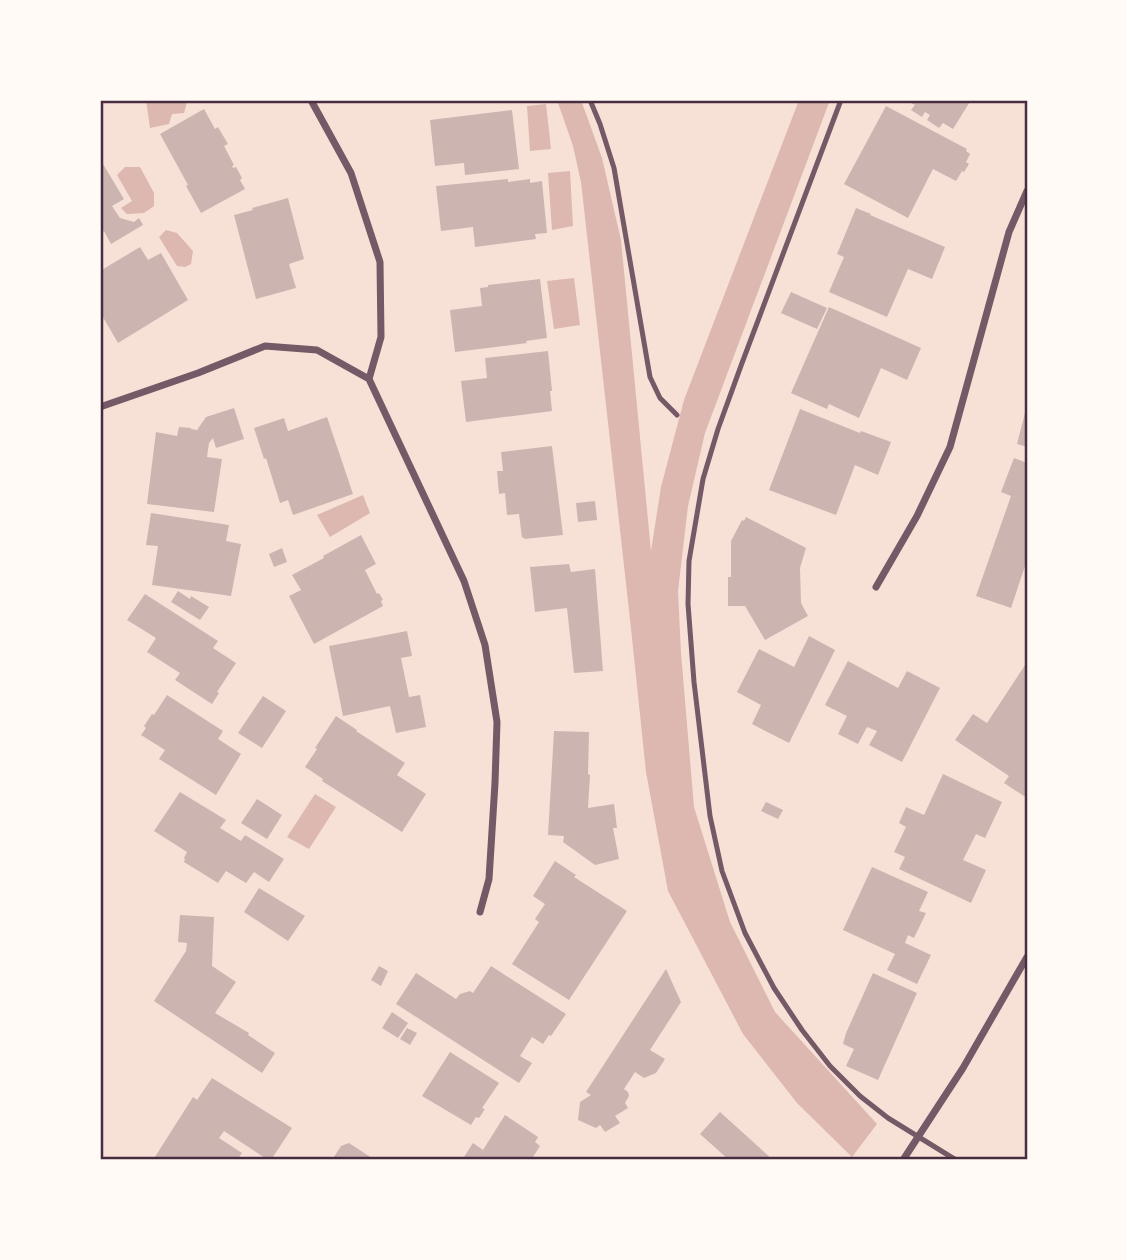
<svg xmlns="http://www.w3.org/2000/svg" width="1127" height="1260" font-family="'Noto Sans',sans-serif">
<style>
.water{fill:#dcb8b0}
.building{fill:#ccb4b1}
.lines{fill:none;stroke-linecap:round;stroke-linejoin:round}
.service{stroke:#755966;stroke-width:5}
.minor{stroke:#755966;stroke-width:7}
.neatline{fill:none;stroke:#4a2c40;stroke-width:2.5}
</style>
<rect width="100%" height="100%" fill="#f7e1d7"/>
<path class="water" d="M146,100h40l1,2 -3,11 -12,1 -3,10 -19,4z
M557,100h24l21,58 19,82 30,311 10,-64 23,-87 115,-300h31l-125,333 -17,73 -10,85 3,62 13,154 36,115 45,90 102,112 -25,33 -55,-54 -54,-69 -75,-143 -22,-119 -16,-153 -49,-437 -8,-36z
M546,104l5,45 -21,2 -3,-45z
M125,167h15l14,26v13l-10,7 -17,1 -6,-6 11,-7 -15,-26z
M570,171l3,55 -21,4 -4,-57z
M166,230l11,3 16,18 -2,13 -6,3 -8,-1 -18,-29z
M574,278l6,47 -26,4 -7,-48z
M363,495l7,18 -40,24 -13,-22z
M315,794l21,13 -27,42 -22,-12z"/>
<path class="building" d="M906,100h65l-18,29 -10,-6 -4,5 -12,-8 3,-5 -5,-3 -3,5 -11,-7 4,-5z
M886,106l81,43 -1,2 4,3 -4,8 3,2 -5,8 -2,-1 -6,10 -23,-12 -25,49 -64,-34z
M204,109l11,20 3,-2 10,17 -4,2 10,19 -2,1 1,2 3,-1 6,11 -2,2 5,9 -44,24 -15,-27 2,-1 -28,-51z
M512,110l7,59 -54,6 -1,-12 -29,3 -5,-46z
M100,159l24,40 -12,7 8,12 14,4 5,-4 4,7 -32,19 -7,-13 -4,3z
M508,179v3l22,-3v4l12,-2 5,52 -12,1 1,5 -61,8 -2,-20 -32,4 -5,-45z
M288,198l16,61 -15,5 7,24 -40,11 -22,-84 19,-5 -1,-2z
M856,208l15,6 -1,1 75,32 -13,32 -24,-10 -21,48 -58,-25 15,-35 -7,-3z
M140,247l8,13 13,-7 27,47 -70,43 -18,-31v-41z
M540,279l7,59 -21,3 1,2 -72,9 -5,-42 32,-4 -2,-18 8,-1v-2z
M791,292l36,16 -10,21 -36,-16z
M829,307l92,41 -14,32 -26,-12 -22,50 -30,-14 -2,5 -36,-16z
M548,351l4,40h-2l2,20 -86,11 -5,-41 26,-3 -2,-20z
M234,408l10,31 -28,9 -3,-10 -4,5 -2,14 15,2 -8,53 -67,-8 9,-72 21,4 2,-9 12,1v1l6,1 9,-13z
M800,409l60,24 1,-2 30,11 -13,33 -23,-10 -19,50 -67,-25z
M1026,409h1v38l-10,-3z
M327,417l26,77 -60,21 -5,-15 -8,3 -14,-45 -2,1 -10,-31 30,-10 4,13z
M552,446l11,89 -39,4v-2l-2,1 -3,-24 -12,1 -2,-22 -6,1 -2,-23h6l-2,-19z
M1014,458l13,5v97l-16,48 -35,-12 35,-100 -10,-4z
M595,501l2,19 -19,2 -2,-19z
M151,513l78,12 -3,16 15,3 -10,52 -79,-11 6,-39 -12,-1z
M746,517l60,31 -6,20 1,35 7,13 -43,24 -20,-34h-17v-29h3v-36l11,-21 2,1z
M361,535l15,29 -11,6 12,24 2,-1 4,7 -2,1 2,5 -69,38 -25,-48 12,-6 -9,-15 32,-17 -1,-2z
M282,548l5,14 -13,5 -5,-13z
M569,564l2,8 24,-3 8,102 -29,2 -7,-65 -32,4 -5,-45z
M178,591l12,8 1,-3 18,11 -9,13 -29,-18z
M145,594l73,47 -5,7 23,15 -19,29 2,1 -7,11 -37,-24 5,-7 -33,-21 9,-14 -29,-18z
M407,631l5,25 -11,2 8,39 11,-2 6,32 -30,6 -6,-27 -47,10 -14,-70z
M809,636l26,14 -46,93 -37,-19 9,-19 -24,-13 22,-43 35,18z
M848,661l50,27 9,-17 33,17 -38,74 -33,-17 8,-14 -10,-4 -9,17 -20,-10 9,-18 -22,-11z
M1027,662v136l-23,-15 5,-7 -54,-36 18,-26 14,9z
M167,695l56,36 -5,8 23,15 -25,41 -57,-36 6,-9 -24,-15 5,-7 -2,-2 8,-12 2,1z
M263,696l23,15 -24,37 -24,-15z
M336,716l21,14 -1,1 49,32 -8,12 29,19 -24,38 -80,-51 1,-2 -18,-12 12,-18 -2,-1z
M554,731l35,1 -1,42 2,1 -2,33 26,-4 3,24h-4l6,31 -24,6 -32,-23 1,-6 -16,-1z
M943,774l59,28 -17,36 -9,-4 -13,26 23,10 -15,33 -72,-34 6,-12 -11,-5 12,-25 -7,-4 7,-16 18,8z
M180,792l46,28 -6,8 21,13 4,-6 39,24 -15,23 -15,-10 -8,11 -20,-12 -8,12 -34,-21 1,-3 -1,-1 3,-6 -33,-21z
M257,799l25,16 -15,24 -26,-16z
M766,802l17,8 -5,9 -17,-8z
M555,861l21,14 -2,2 53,34 -58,89 -57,-36 27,-42 -4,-3 10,-15 -12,-8z
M872,867l56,25 -9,19 7,2 -12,25 -6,-3 -3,8 26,12 -14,29 -30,-14 8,-16 -52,-24z
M259,888l46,28 -17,25 -44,-29z
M180,915l34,2 -2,49 24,16 -21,31 34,20 -1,2 27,18 -13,20 -108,-72 32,-50 1,-8 -9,-1z
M379,966l9,5 -7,15 -10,-6z
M491,966l75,48 -15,22 -2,-1 -6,9 -11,-7 -12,19 12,7 -13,20 -123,-79 20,-31 40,26 4,-5 10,-3 3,2z
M666,969l15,33 -31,48 15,9 -9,14 -12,5 -9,-6 -11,17 4,3 1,4 -4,7 3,5 -13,8 5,7 -15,9 -5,-7 -4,3 -18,-8 2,-18 11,-7 -5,-3z
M873,973l44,20 -39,87 -32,-14 8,-17 -11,-5 3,-11z
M392,1012l16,11 -10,15 -16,-10z
M407,1028l10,5 -7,12 -10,-6z
M450,1052l49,31 -17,25 3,1 -6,9 -3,-1 -5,8 -49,-29z
M212,1078l80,50 -21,32h-3l-44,-29 -5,7 23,15 -5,7h-84l40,-63 4,3z
M720,1112l53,48h-44l-29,-26z
M505,1115l33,22 -3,5 5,4 -9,14h-69l11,-17 10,7z
M349,1143l26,17h-43l9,-14z"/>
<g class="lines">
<path class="service" d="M590,100l10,24 14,44 36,209 10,21 17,17
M841,100l-99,263 -24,66 -15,50 -14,82 -1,43 6,78 16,134 12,55 23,62 29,55 28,42 28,36 30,30 28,22 68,42"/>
<path class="minor" d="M312,102l39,71 29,89 1,75 -12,42
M100,407l98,-34 67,-27 52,4 52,29 95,202 21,64 12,77 -2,61 -6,96 -9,33
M876,587l41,-71 33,-69 59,-215 18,-41
M903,1160l60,-92 64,-111"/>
</g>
<rect width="1127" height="1260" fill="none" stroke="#fffaf5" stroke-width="203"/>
<rect x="102" y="102" width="924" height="1056" class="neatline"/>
</svg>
